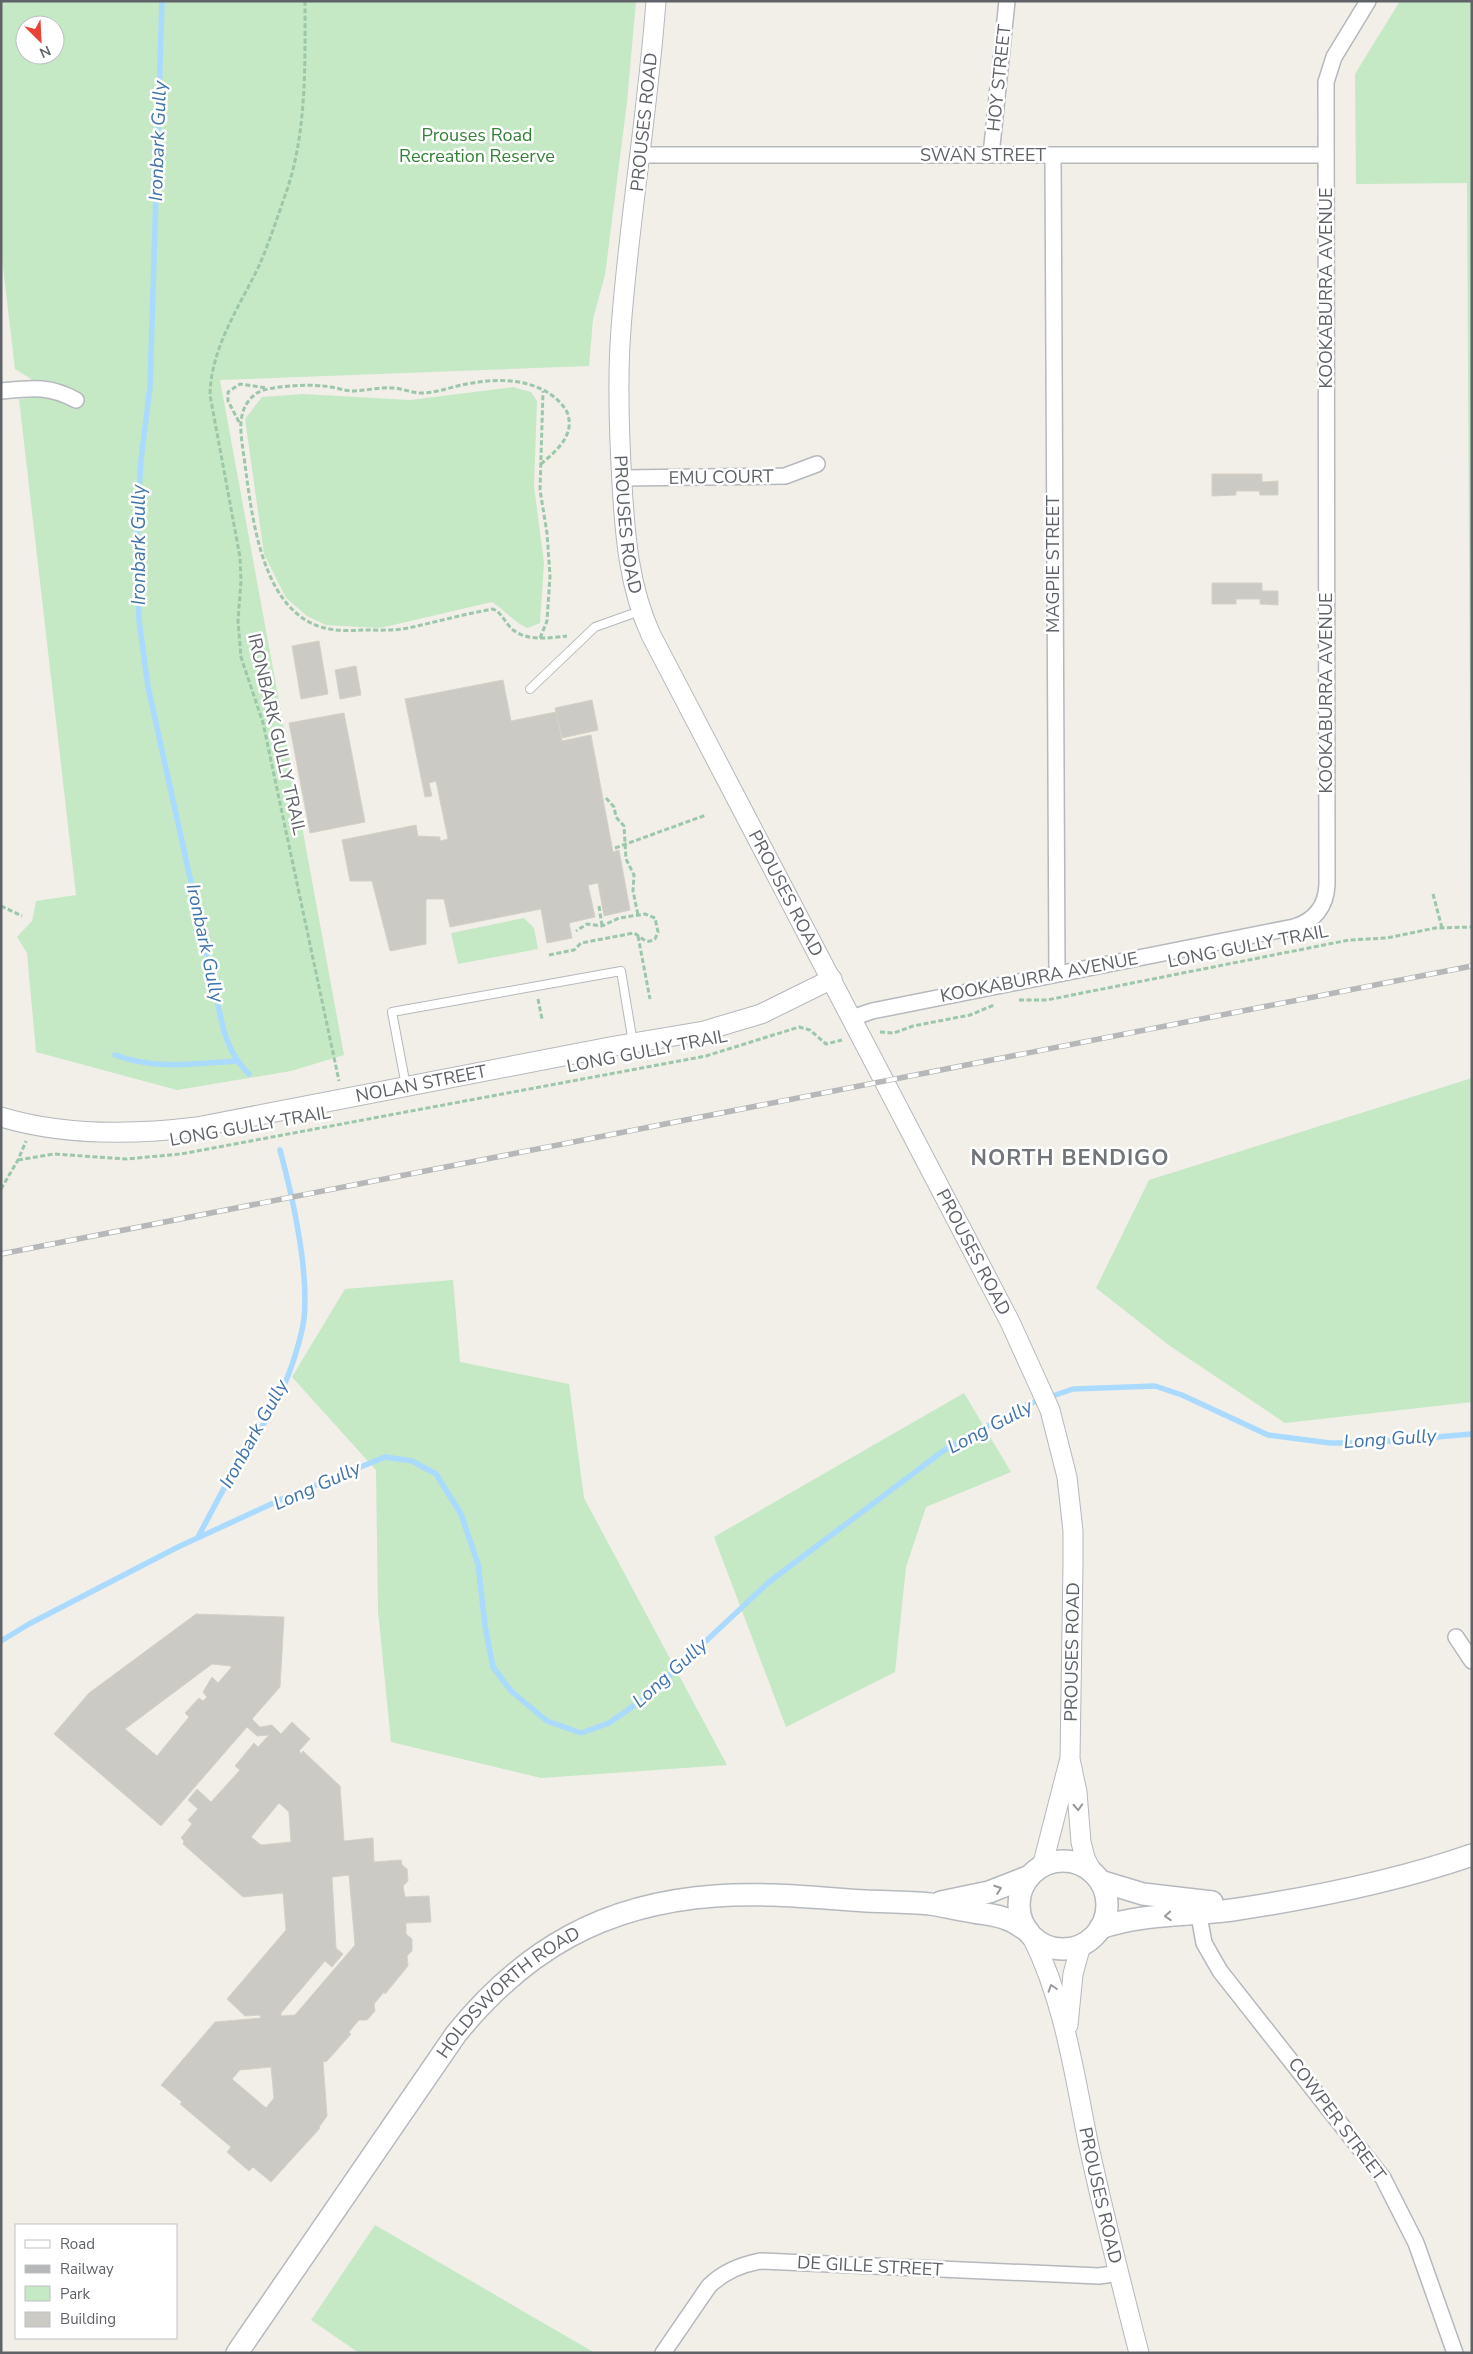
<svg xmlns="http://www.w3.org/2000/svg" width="1473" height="2354" font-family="'Nunito Sans',sans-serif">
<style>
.green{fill:#c5e8c5;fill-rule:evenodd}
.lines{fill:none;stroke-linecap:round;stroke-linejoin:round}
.stream{stroke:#aadaff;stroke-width:5.5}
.building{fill:#cccac5;stroke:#d6d1c6;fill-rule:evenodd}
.service-casing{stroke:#b5b8bc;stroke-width:10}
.minor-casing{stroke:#b5b8bc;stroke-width:18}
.tertiary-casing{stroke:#b5b8bc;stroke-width:21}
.secondary-casing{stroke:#b6babf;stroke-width:24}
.path{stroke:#9cc7a9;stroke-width:3;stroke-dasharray:5 2.5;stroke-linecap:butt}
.service{stroke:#fff;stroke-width:8}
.minor{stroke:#fff;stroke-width:15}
.tertiary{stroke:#fff;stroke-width:19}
.secondary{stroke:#fff;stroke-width:21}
.rail-casing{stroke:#b6b7b8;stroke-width:5.5}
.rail{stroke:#fff;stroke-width:4;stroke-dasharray:11;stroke-linecap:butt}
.oneway{stroke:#979a9d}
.labels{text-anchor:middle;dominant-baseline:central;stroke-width:5;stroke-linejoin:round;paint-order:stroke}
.street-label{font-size:18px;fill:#5f6368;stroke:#fff}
.park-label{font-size:18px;fill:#348238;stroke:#fff}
.water-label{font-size:19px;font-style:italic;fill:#4174aa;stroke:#fff}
.district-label{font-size:22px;font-weight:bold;letter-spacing:1px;fill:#70757a;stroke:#fff}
</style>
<rect width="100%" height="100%" fill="#f1efe8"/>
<path class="green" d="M1,1h635l-9,101 -22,173 -12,44 -4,47 -369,14 124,675 -53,16 -114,19 -141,-38 -9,-99 -10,-16 15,-16 4,-20 40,-6 -57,-496 13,-1 -1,-19 -16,-10 -14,-119zM25,25h30v30h-30z
M1400,1h72l-1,920 -4,-738 -111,1 -1,-110z
M513,387l18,5 6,9 -3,85 10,77 -4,60 -12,5c-15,-6 -22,-17 -36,-26l-112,26 -54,-3 -19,-9 -21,-18 -22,-44 -19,-135 17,-22 41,-3 107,6z
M524,918l10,10 4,21 -80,15 -7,-31z
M1472,1078v324l-187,21 -115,-77 -74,-58 53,-108z
M453,1280l7,82 109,22 15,114 143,267 -186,13 -150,-36 -13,-131 -2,-141 -84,-93 53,-88z
M964,1393l47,79 -85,35 -20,60 -11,105 -109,55 -72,-190z
M375,2225l220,128h-236l-48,-33z"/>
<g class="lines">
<path class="stream" d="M162,1l-12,386 -9,72 -5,83 3,78 9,67 74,336c5,21 12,36 27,51
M115,1055c40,15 79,9 121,6
M198,1537c14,-26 28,-54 44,-80 10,-17 23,-33 32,-51 13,-23 26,-61 30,-87 5,-48 -11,-121 -24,-169
M1,1641l28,-17 149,-77 104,-48 103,-42 27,4 24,13 25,40 17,50 7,62 8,41 18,24 36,30 34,12 28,-10 36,-25 124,-116 174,-131 80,-45 50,-17 82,-3 27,9 86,40 62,8h35l107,-9"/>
</g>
<path class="building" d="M1212,474h50v8l16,-1v14h-18l-1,-4h-23v4l-24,1z
M1212,583h50v8h16v14l-18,-1v-5h-24v5h-24z
M319,641l9,53 -27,5 -9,-53z
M356,666l5,29 -21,4 -5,-29z
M503,680l8,41 45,-9 6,29 29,-6 22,117 6,-2 11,60 -26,6 -6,-33 -10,2 7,32 -26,6 3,15 -25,5 -6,-34 -91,18 -6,-28h-18v45l-36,7 -18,-70h-22l-8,-41 74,-15 2,11 22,1v4l8,-2 -12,-58 -7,2 3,13 -7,1 -20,-98z
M592,700l6,30 -36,8 -7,-30z
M344,713l21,109 -55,11 -21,-110z
M196,1614l88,3 -4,70 -28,32 8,8 12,-2 9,9 11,-12 18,17 -11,12 2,3 2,-3 37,35 4,55 29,-3 1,24 27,-2 1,5 5,4 1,12 -5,5 2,11 24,-1 2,26 -25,1v11l6,5v12l-5,5 1,10 -23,28 -1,-2 -10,12 1,7 -8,9h-8l-10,12 2,2 -24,27 -4,1 4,54 -8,11 1,1 -49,54 -18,-15 -4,4 -22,-19 4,-5 -51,-43 2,-2 -21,-17 54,-63 46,-4 -1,-3 -15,1 -18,-17 59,-69 -3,-37 -40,4 -60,-53 1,-3 -3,-3 11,-14 -4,-4 10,-11 -10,-9 9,-11 14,13 29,-32 -5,-4 19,-23 4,4 11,-12 -12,1 -10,-9 -86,99 -107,-92 35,-41zM212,1664l19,2v2l-13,15 -6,-6 -9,15 4,5 -4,4 -4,-3 -14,15 4,4 -32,39 -32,-27zM279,1803l10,9 2,30 -30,3 -10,-8zM349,1875l6,70 -60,70 -14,1v-3l44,-52 7,6 11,-13 -7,-6 -4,-71zM271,2067l3,31 -8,10 -34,-29 8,-9z"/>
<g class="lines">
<g class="service-casing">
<path id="service" d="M530,689l65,-62 45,-16
M406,1086l-14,-74 229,-41 12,72"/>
</g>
<g class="minor-casing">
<path id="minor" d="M640,155h686
M991,155l16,-154
M1053,155l4,819
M1,391c30,-3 48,-6 75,9
M622,478l163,-2 32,-12
M852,1018l20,-7 422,-84c20,-6 32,-20 33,-42l-1,-803 8,-25 34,-56
M1456,1637l16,24
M1197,1905l7,38 16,28 163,207 33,65 39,110
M663,2353l46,-67c14,-14 31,-21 51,-25l339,15 21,-3"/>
</g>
<g class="tertiary-casing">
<g id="tertiary">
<path id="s1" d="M656,1c-8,110 -27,218 -35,328 -4,51 -2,103 1,155 3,52 7,103 29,151l359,687 40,88 17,67 6,54v33l-3,195 7,33 4,50 4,16 7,14"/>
<path id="s2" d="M1,1117c63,19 131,18 196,10l418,-81 89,-15 57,-17 71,-35"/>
<path d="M1042,1867l27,-105"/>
<path id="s3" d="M1032,1937c32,64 42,135 56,205 15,70 33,141 51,211"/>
<path d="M1068,2025l5,-51 8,-29"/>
</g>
</g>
<g class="secondary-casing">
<g id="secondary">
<circle cx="1063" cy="1905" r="44"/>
<path d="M1100,1881l43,13 69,8"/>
<path d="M941,1902l48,-10 41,-16"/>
<path d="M1100,1928c43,-15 88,-12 132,-18 81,-12 162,-28 240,-55"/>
<path id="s4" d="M237,2353l219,-319c69,-85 148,-130 259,-138 50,-4 101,2 151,5 21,1 43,1 64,3 13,2 25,5 38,7 13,3 28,3 41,9 6,2 13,8 19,11"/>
</g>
</g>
<path class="path" d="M305,1c0,62 2,129 -18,189 -9,25 -18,54 -29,78 -20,41 -47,80 -48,127l30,162 1,23 -3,41 3,36 22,66 76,358
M239,422l-11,-21v-9l12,-8 27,4
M541,464c15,-13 35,-29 26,-52 -4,-8 -12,-15 -20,-20 -26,-15 -57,-13 -85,-7 -14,3 -27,8 -41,8 -10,0 -19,-5 -29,-5 -13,-1 -27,3 -41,3 -10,-1 -19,-5 -29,-5 -13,-2 -55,0 -65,7 -20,14 -17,36 -14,57 8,54 14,157 78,177 13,4 28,4 41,3 15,0 31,1 46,-2 28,-6 56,-14 85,-19 9,4 11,12 18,19 14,14 39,10 56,8
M540,638l7,-17 3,-45 -3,-43 -7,-43 3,-99
M606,798l8,9 2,10 8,9 2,33 8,16 -1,16 5,24
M615,848l91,-33
M1433,894l9,34
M1,906l21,10
M599,906l3,20
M638,936l12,63
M549,955l25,-5 7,-7 53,-10c8,4 11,12 21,6l3,-7 -3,-14 -10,-4 -26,4 -17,8 -15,-2 -11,7
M538,999l4,20
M1019,1000h28l302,-60 38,-2 48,-10 37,-1
M880,1032l14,1 19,-7 57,-11 24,-10
M18,1160l36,-6 72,5 55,-5 525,-98 93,-29 11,3 16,14 16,-4
M1,1189l17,-29 8,-19"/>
<use href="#service" class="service"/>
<use href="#minor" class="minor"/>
<use href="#tertiary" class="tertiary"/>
<use href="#secondary" class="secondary"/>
<g class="rail-casing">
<path id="rail" d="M1,1254l1471,-288"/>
</g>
<use href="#rail" class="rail"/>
</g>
<defs><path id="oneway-chevron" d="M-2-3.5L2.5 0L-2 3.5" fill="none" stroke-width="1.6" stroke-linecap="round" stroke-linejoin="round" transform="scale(1.25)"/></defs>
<g class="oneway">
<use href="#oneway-chevron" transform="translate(1078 1807) rotate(87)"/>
<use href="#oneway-chevron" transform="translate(998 1889) rotate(-20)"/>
<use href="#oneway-chevron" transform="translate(1168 1916) rotate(176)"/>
<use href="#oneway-chevron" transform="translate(1052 1988) rotate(-108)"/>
</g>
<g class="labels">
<g class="street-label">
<text transform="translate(999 78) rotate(-84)">HOY STREET</text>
<text transform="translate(644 122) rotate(-84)">PROUSES ROAD</text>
<text x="983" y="155">SWAN STREET</text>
<text transform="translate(1326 288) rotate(-90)">KOOKABURRA AVENUE</text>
<text transform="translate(721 477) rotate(-1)">EMU COURT</text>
<text stroke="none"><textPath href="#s1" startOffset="526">PROUSES ROAD</textPath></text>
<text transform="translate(1053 564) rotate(-90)">MAGPIE STREET</text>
<text transform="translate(1326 693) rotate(-90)">KOOKABURRA AVENUE</text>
<text transform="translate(277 734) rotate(77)">IRONBARK GULLY TRAIL</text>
<text stroke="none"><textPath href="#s1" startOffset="931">PROUSES ROAD</textPath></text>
<text transform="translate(1248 946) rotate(-11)">LONG GULLY TRAIL</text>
<text transform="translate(1039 977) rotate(-11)">KOOKABURRA AVENUE</text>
<text transform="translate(647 1051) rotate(-11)">LONG GULLY TRAIL</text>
<text stroke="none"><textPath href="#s2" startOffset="426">NOLAN STREET</textPath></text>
<text transform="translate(250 1126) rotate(-10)">LONG GULLY TRAIL</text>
<text stroke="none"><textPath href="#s1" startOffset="1336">PROUSES ROAD</textPath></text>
<text transform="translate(1072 1652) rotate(-89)">PROUSES ROAD</text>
<text stroke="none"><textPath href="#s4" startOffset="454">HOLDSWORTH ROAD</textPath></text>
<text transform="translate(1337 2119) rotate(53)">COWPER STREET</text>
<text stroke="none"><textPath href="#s3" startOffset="268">PROUSES ROAD</textPath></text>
<text transform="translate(870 2266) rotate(3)">DE GILLE STREET</text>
</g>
<g class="park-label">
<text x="477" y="135">Prouses Road<tspan x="477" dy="21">Recreation Reserve</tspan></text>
</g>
<g class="water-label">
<text transform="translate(158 141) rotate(-88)">Ironbark Gully</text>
<text transform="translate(139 545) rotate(-90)">Ironbark Gully</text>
<text transform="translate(205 943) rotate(78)">Ironbark Gully</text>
<text transform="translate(990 1427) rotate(-28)">Long Gully</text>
<text transform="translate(254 1434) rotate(-61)">Ironbark Gully</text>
<text transform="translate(1390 1439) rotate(-4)">Long Gully</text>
<text transform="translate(317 1486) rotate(-24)">Long Gully</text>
<text transform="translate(670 1673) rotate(-42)">Long Gully</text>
</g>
<g class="district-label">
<text x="1070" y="1158">NORTH BENDIGO</text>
</g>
</g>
<rect width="1473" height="2354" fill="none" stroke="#5f6368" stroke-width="5"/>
<rect x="15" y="2224" width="162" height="115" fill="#ffffff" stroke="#bfc1c3"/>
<rect x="25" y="2240" width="25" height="8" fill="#ffffff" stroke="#bfc1c3"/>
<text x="60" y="2249" font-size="15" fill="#5f6368">Road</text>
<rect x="25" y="2265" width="25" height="8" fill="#b6b7b8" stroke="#bfc1c3"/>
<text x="60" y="2274" font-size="15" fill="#5f6368">Railway</text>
<rect x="25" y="2286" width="25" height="15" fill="#c5e8c5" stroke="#bfc1c3"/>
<text x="60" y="2299" font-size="15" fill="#5f6368">Park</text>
<rect x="25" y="2312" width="25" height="15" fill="#cccac5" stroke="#bfc1c3"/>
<text x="60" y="2324" font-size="15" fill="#5f6368">Building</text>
<g transform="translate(40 40) rotate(156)"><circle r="24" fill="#ffffff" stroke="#bfc1c3"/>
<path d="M0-4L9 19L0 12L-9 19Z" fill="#ea4335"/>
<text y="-8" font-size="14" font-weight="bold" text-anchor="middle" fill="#5f6368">N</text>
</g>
</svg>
